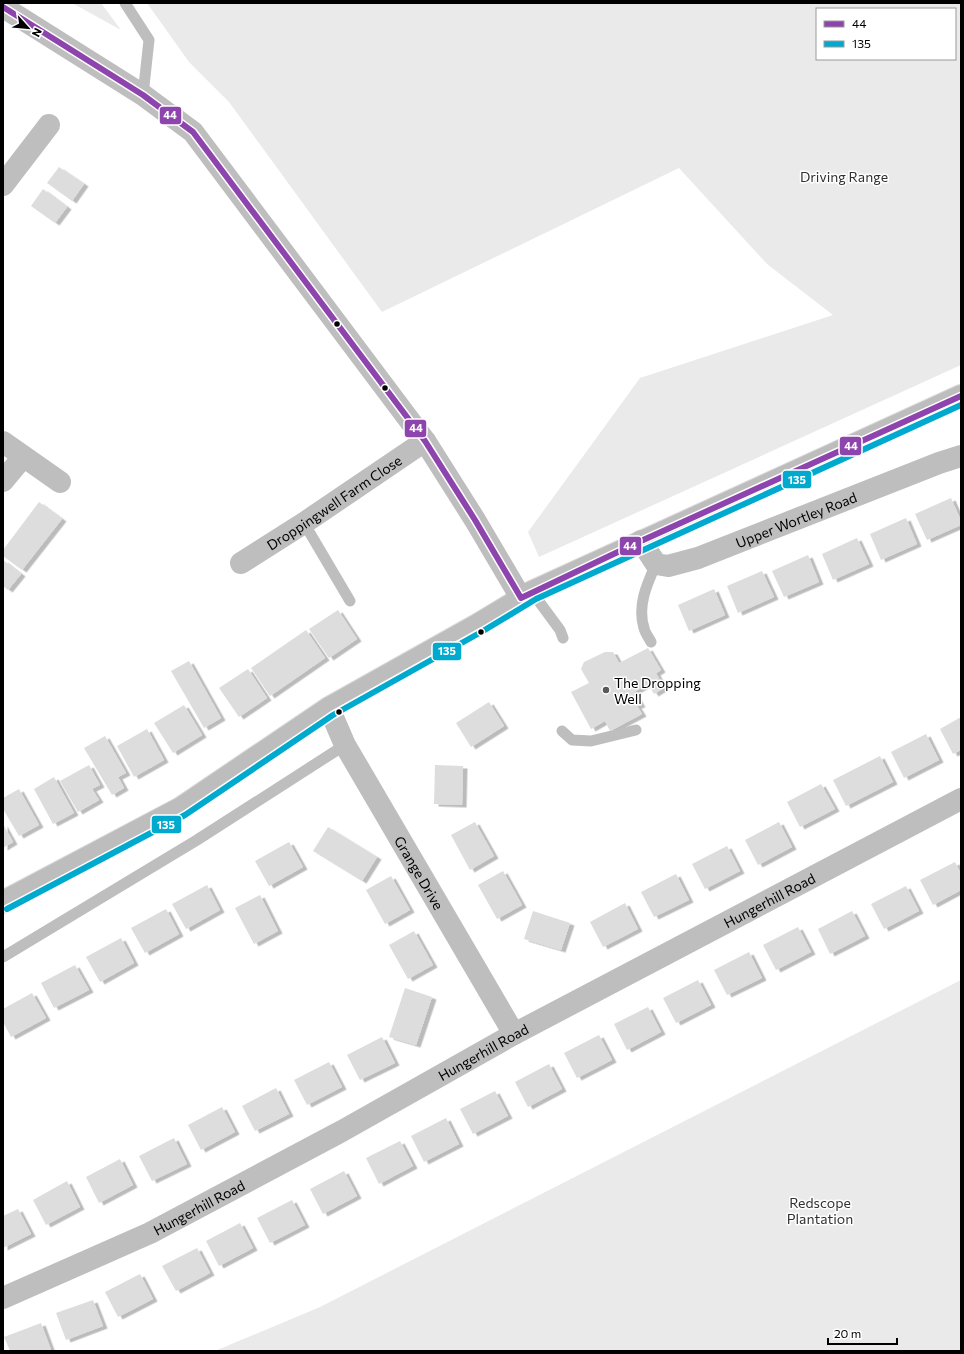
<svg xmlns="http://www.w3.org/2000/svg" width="964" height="1354" font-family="Commissioner,sans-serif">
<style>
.green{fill:#eaeaea;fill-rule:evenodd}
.building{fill:#ddd;filter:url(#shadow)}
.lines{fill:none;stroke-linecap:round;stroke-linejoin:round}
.primary-casing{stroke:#dbdbdb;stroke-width:24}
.lane{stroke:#bebebe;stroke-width:11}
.street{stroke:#bebebe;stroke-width:22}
.primary{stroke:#bdbdbd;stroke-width:22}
.bus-1-casing{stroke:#fff;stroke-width:9}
.bus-2-casing{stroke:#fff;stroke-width:9}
.bus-1{stroke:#8e44ad;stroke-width:6}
.bus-2{stroke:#00a9ce;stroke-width:6}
.bus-dot{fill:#000;stroke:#fff;stroke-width:1.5}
.poi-dot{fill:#595959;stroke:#fff;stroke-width:1.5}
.labels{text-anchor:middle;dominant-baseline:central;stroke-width:3;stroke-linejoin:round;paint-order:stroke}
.park-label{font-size:14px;fill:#303030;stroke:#fff}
.street-label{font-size:14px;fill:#000;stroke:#fff}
.poi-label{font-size:14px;fill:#000;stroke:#fff;text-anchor:start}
.line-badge{stroke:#fff;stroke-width:1.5}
.badge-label{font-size:11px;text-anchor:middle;font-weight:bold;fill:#fff}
</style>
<defs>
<filter id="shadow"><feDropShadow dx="4.5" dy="2.5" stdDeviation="0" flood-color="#0004"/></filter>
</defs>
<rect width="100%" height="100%" fill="#fff"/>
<path class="green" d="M72,3h29l20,27z
M147,3h814v362l-422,192 -11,-25 112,-154 193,-63 -66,-51 -88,-96 -297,144 -153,-210 -40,-40zM817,9h138v50h-138z
M961,980v371h-746l105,-44z"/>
<path class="building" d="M59,167l25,17 -12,17 -25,-18z
M43,189l24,18 -12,16 -24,-17z
M951,498l10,23v4l-34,15 -12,-26z
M39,502l23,17 -40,51 -19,-14v-6z
M906,518l11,26 -36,16 -11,-26z
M857,538l12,26 -36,16 -11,-26z
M808,555l11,27 -35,15 -12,-26z
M3,560l18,14 -13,16 -5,-4z
M762,571l12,26 -36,16 -11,-27z
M714,589l11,26 -36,16 -11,-26z
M338,610l19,29 -28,19 -20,-29z
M306,630l19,28 -55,38 -19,-28z
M648,648l13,22 -5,3 8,15 -10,6 -6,-10 -14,8 7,13 -4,1 5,8 -32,17 -5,-10 -14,8 -20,-37 18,-9 -8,-14 3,-7 21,-10h8l6,11z
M189,661l32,57 -17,10 -33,-57z
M248,669l19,29 -28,19 -20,-29z
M489,702l15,24 -33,21 -15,-24z
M184,705l18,30 -29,18 -19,-30z
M961,717v33l-8,4 -13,-25z
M147,729l17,31 -30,17 -17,-31z
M926,734l13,26 -35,18 -13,-26z
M105,736l21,37 -8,4 6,11 -12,7 -28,-47z
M880,756l13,26 -47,24 -13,-26z
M89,765l11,20 -8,4 7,11 -21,12 -18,-31z
M435,765l28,1 -1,39 -28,-1z
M54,777l20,36 -21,11 -19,-35z
M821,784l14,25 -35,18 -13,-25z
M19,789l20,36 -20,11 -16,-27v-11z
M475,822l19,34 -24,14 -19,-35z
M779,822l13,25 -34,18 -13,-25z
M3,824l10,18 -10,6z
M328,827l49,30 -15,24 -49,-30z
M289,842l14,25 -34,19 -14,-25z
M727,846l13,25 -35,18 -13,-25z
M955,862l6,12v16l-28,15 -13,-25z
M503,871l19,34 -25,14 -19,-34z
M676,874l13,26 -35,17 -13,-25z
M391,876l19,34 -25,14 -19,-34z
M207,885l13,25 -34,19 -14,-25z
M906,886l13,25 -35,18 -13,-25z
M260,895l18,36 -24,13 -19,-36z
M625,903l13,26 -35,18 -13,-25z
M166,909l13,25 -34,19 -14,-25z
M533,911l37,12 -9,27 -37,-11z
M852,911l13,25 -35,18 -12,-25z
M798,927l13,25 -35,18 -13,-25z
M414,931l19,34 -25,14 -19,-34z
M121,938l13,25 -34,19 -14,-25z
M749,952l13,26 -35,17 -13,-25z
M75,965l14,25 -35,18 -13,-25z
M698,980l13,25 -35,18 -13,-25z
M405,988l27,9 -16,48 -27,-8z
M32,993l14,25 -35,19 -8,-15v-13z
M648,1007l13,25 -34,18 -13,-26z
M599,1035l13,25 -35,18 -13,-25z
M382,1037l13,26 -35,17 -13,-25z
M329,1062l13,25 -35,18 -13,-25z
M549,1064l13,25 -34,18 -13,-25z
M276,1088l13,26 -34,17 -13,-25z
M495,1091l13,25 -35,18 -13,-25z
M222,1107l13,25 -34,18 -13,-25z
M446,1118l13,26 -35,18 -13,-26z
M174,1138l13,26 -35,17 -13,-25z
M400,1141l13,25 -34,18 -13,-26z
M120,1159l13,26 -34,18 -13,-26z
M344,1171l13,25 -34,18 -13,-25z
M67,1181l13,26 -34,18 -13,-25z
M292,1200l13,25 -35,18 -13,-25z
M18,1209l13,25 -28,14v-32z
M240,1223l13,25 -34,18 -13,-25z
M197,1248l13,25 -34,18 -14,-25z
M140,1274l13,25 -35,18 -13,-25z
M93,1300l10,26 -37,14 -10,-27z
M41,1323l10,27 -41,1 -6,-14z"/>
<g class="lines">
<g class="primary-casing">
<path id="primary" d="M3,902l178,-94 148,-100 150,-84 53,-32 429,-196"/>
</g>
<path class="lane" d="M125,3l24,37 -6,55
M304,523l46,78
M532,592l28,38 3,8
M651,642c-2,-4 -6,-9 -7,-14 -7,-22 3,-44 12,-64
M562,731l10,9 19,1 45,-11
M3,957l194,-117 148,-95"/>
<g class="street">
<path d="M3,7l140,88 50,37 232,309 50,79 46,78"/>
<path d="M3,185l46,-60"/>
<path d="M3,442l57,40"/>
<path d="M3,481l20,-24"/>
<path id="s1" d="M641,541l15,23 12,2 30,-8 241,-95 22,-7"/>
<path id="s2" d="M241,563l63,-40 121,-82"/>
<path id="s3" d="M329,708l16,37 169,289"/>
<path id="s4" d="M3,1298l147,-65 192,-102 172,-97 447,-235"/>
</g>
<use href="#primary" class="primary"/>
<g class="bus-1-casing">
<path id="bus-1" d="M3,7l140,88 50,37 232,309 50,79 46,78
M521,598l120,-57 320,-145"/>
</g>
<g class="bus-2-casing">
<path id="bus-2" d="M7,909l178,-94 148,-100 150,-84 53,-32 425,-194"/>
</g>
<use href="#bus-1" class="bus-1"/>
<use href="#bus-2" class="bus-2"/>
</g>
<g class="bus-dot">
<circle cx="337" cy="324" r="3.5"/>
<circle cx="385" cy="388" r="3.5"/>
<circle cx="481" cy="632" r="3.5"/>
<circle cx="339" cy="712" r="3.5"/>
</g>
<circle class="poi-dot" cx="606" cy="690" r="4"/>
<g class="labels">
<g class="park-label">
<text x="844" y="176">Driving Range</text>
<text x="820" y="1202">Redscope<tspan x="820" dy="16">Plantation</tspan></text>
</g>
<g class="street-label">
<text stroke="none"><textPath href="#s2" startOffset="111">Droppingwell Farm Close</textPath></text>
<text stroke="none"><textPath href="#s1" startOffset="176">Upper Wortley Road</textPath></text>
<text stroke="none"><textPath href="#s3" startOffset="188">Grange Drive</textPath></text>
<text stroke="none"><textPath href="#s4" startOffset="864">Hungerhill Road</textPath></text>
<text stroke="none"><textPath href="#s4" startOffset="540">Hungerhill Road</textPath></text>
<text stroke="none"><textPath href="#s4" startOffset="216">Hungerhill Road</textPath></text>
</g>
<g class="poi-label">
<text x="614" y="682">The Dropping<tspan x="614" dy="16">Well</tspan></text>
</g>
</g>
<g class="line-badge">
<rect x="159" y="106" width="23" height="19" rx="4" fill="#8e44ad"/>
<rect x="404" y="419" width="23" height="19" rx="4" fill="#8e44ad"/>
<rect x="839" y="436" width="23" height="20" rx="4" fill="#8e44ad"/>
<rect x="782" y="470" width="30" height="19" rx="4" fill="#00a9ce"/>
<rect x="619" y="536" width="23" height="20" rx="4" fill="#8e44ad"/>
<rect x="432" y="642" width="30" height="19" rx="4" fill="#00a9ce"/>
<rect x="151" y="815" width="31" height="19" rx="4" fill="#00a9ce"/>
</g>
<g class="badge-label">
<text x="170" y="119">44</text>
<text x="416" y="432">44</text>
<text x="851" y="450">44</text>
<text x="797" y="484">135</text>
<text x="630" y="550">44</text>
<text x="447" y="655">135</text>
<text x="166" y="829">135</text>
</g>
<rect width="964" height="1354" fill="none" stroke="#000000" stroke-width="8"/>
<rect x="816" y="8" width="140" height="52" fill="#ffffff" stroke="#999999"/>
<rect x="824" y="21" width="20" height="6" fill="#8e44ad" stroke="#999999"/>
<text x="852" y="28" font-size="12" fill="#000000">44</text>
<rect x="824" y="41" width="20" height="6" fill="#00a9ce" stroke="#999999"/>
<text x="852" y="48" font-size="12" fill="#000000">135</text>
<g transform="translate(28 28) rotate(117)" stroke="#ffffff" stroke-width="3" paint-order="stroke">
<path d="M0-3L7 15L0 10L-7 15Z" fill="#000000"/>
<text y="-6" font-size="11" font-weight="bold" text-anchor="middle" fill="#000000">N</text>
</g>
<path d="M828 1338v6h69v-6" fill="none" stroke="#000000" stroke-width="2"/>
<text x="834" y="1338" font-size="12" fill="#000000" stroke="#ffffff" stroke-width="3" paint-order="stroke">20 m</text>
</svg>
